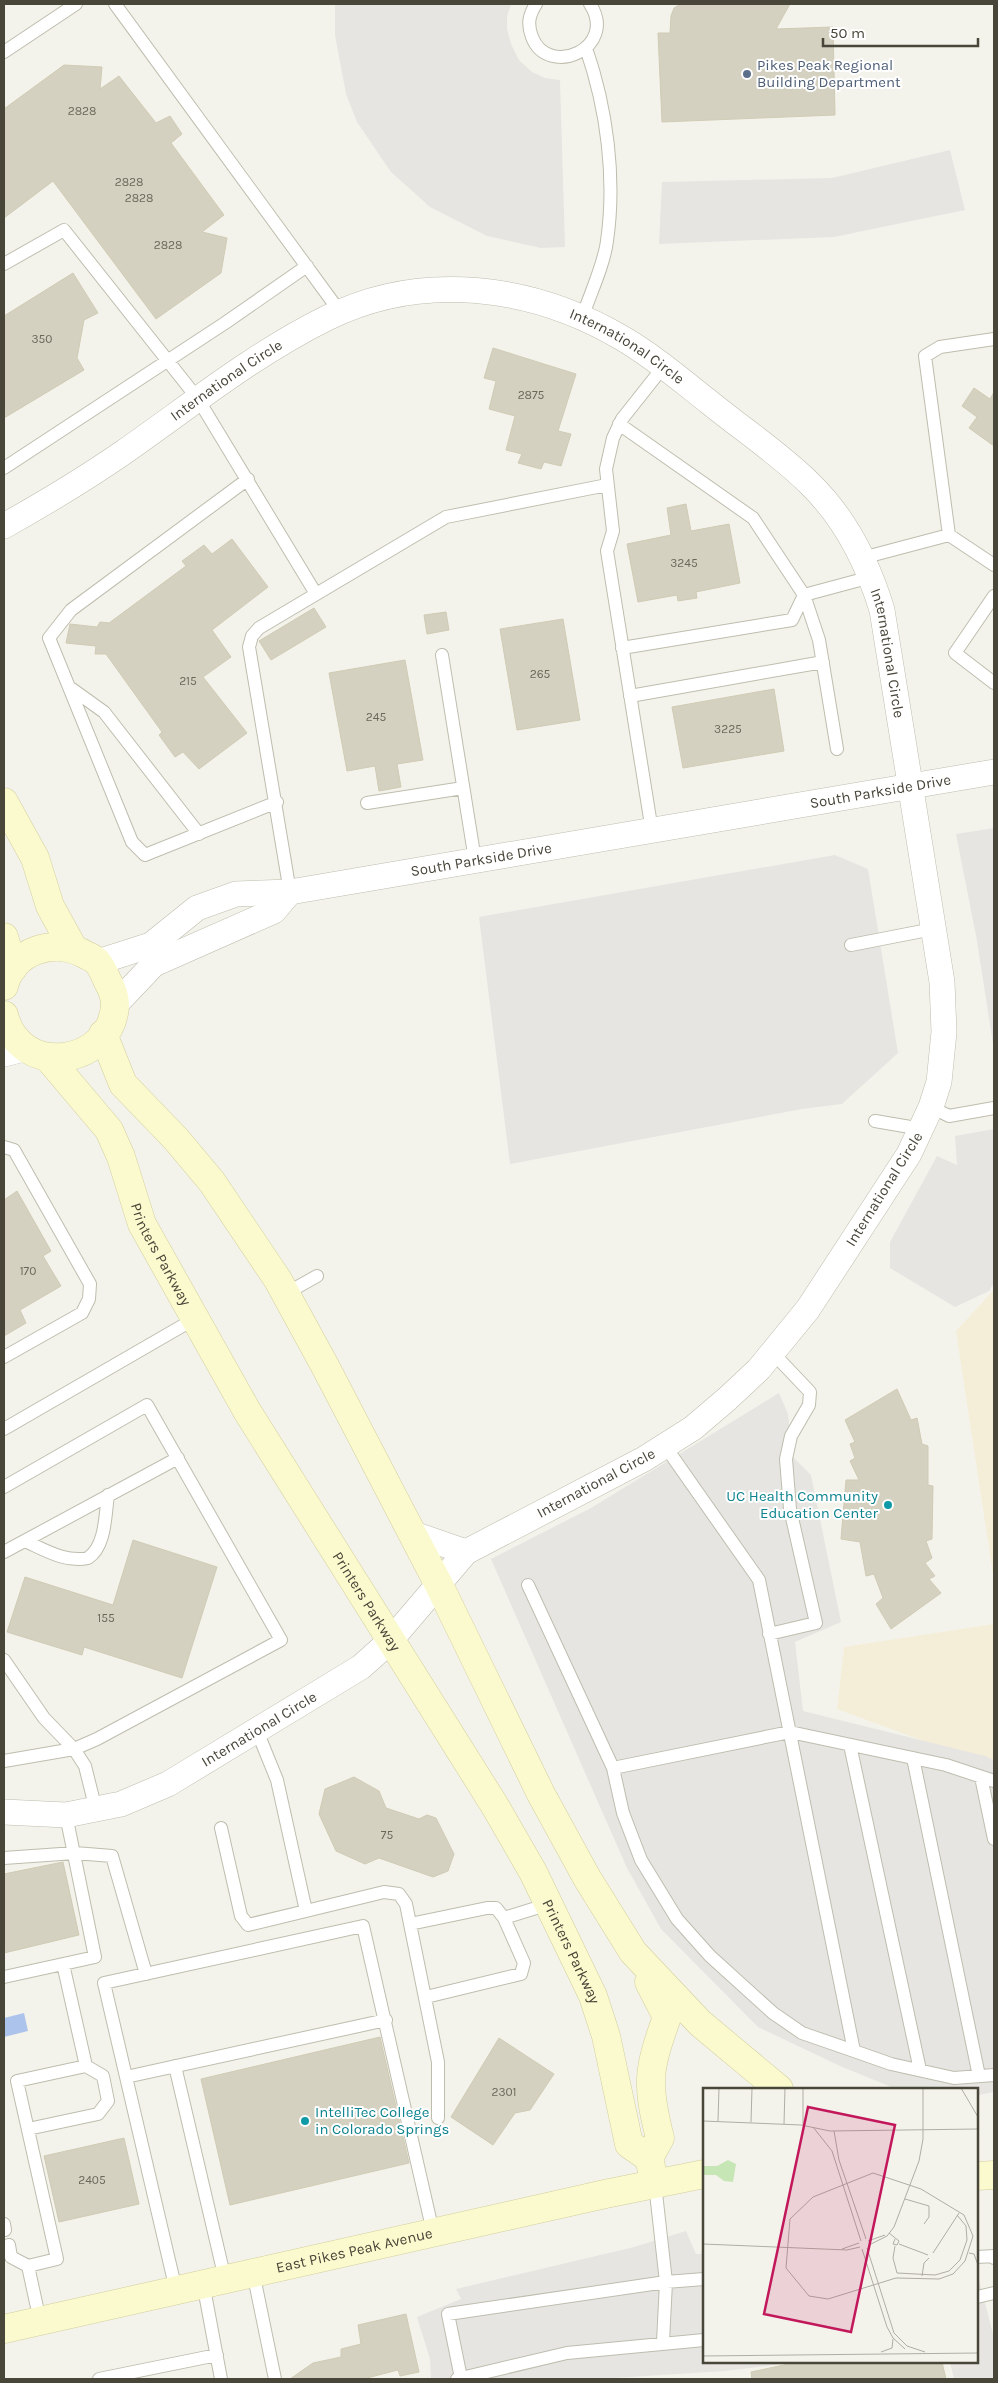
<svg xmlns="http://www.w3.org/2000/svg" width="998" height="2383" font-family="Karla,sans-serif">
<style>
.commercial{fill:#f4eed8}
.parking{fill:#e6e5e2}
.water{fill:#acc4ec}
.building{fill:#d5d1c1;stroke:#d0cbb4}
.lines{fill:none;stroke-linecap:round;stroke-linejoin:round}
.lane-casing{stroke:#bfbdae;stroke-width:14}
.street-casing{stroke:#bfbdae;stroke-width:26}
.secondary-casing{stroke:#d1ce9d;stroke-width:29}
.lane{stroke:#fff;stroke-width:12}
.street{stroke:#fff;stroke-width:25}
.secondary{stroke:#fbface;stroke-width:28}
.service-dot{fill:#5c6f8a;stroke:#fff;stroke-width:2}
.culture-dot{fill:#0f9aa8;stroke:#fff;stroke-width:2}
.labels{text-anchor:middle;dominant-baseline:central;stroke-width:4;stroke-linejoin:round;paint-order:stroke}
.number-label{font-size:12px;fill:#6b685b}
.service-label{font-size:15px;fill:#4e5e75;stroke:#fff;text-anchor:start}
.street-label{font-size:15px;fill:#484539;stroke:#fff}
.culture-label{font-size:15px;fill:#0d838f;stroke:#fff;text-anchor:end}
.inset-road{fill:none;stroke:#afada4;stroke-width:1}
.view{fill:#c2185b;fill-opacity:0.15;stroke:#c2185b;stroke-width:2.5}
.inset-edge{fill:none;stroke:#484539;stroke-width:2.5}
</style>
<rect width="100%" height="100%" fill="#f4f3eb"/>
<path class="commercial" d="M994,1290v291l-38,-250z
M994,1624v143l-157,-58 7,-62z"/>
<path class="parking" d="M335,4h176l-4,12v13l4,15 8,16 13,12 13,6 15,2 5,167 -24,1 -54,-12 -57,-29 -39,-35 -34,-50 -11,-28 -11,-59z
M950,150l15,60 -131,27 -175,7 3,-62 170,-4z
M994,828v222l-17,-109 -21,-107z
M835,855l33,14 30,184 -56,51 -40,5 -292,55 -31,-247z
M994,1129v154l-5,8 -34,16 -65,-39v-26l47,-86 20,9 -2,-29z
M779,1393l9,21 4,42 19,19 30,147 -46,20 8,69 182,45 9,4v332l-15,3h-2v-6h-81l-56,-23 -82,-39 -97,-98 -34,-61 -136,-309 100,-51z
M686,2231l10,23h8v108h94l-73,9 -127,8h-167l-1,-20 -13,-42 44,-18 -5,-10 178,-42z
M977,2272l17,66v41h-40l-4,-17h27z"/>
<path class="water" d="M24,2013l4,18 -24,6v-19z"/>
<path class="building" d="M681,4h109l-14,25 57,-2 2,88 -173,7 -4,-89h12l1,-17 3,-8z
M64,65l38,2 -2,22 19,-13 37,47 14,-7 12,18 -11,9 53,72 -22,17 25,6 -6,35 -65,46 -103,-138 -49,37v-109z
M73,273l25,40 -14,7 -7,38 7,12 -80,48v-102z
M493,348l83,26 -18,57 13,3 -10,32 -17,-4 -3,7 -23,-6 4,-9 -16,-4 9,-34 -26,-7 7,-28 -12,-3z
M974,388l16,11 4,-7v54l-25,-18 8,-11 -15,-11z
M686,504l5,27 38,-7 11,59 -44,9 1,6 -19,3 -1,-6 -39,7 -11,-58 44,-9 -4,-27z
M232,539l36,48 -56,43 19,27 -28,20 44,56 -48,36 -16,-17 -8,5 -16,-22 3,-3 -56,-78h-11l1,-8 -30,-3 4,-19 27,3 3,-5 9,1 77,-57 -4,-5 22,-16 8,9z
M314,608l12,19 -55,33 -12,-19z
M446,612l3,18 -22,4 -3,-19z
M563,619l17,101 -63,10 -17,-101z
M405,660l18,100 -26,4 4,23 -22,4 -4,-25 -28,5 -18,-98z
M774,689l10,62 -101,17 -11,-61z
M17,1191l34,60 -8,5 18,30 -41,24 6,13 -22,13v-136z
M897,1389l14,31 6,-2 5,26 6,2v39l5,1 -1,53 -6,2 6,17 -7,5 10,13 -6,3 12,14 -50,36 -15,-25 7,-6 -9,-24 -8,2 -6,-34 -19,-3 5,-59h13l-9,-19 5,-3 -5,-14 5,-2 -10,-22z
M133,1540l84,27 -35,111 -98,-31 -2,8 -75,-23 18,-55 88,28z
M354,1777l25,14 7,17 33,11 8,-4 9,3 18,36 -6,17 -15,6 -54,-19 -14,6 -29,-13 -17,-37 6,-25z
M63,1862l16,73 -75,18v-79z
M380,2037l29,126 -179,42 -29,-126z
M499,2038l55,36 -24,36 -15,3 -22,32 -42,-28z
M124,2138l15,66 -80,18 -15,-66z
M406,2314l13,58 -19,4 -2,-6 -35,9h-73l23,-16 28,-6v-8l20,-5 -3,-19z
M798,2362h144l4,17h-194l-1,-7z"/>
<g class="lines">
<g class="lane-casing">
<path id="lane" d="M115,4l225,308
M536,4c-7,11 -9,20 -4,33 16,42 87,11 58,-33
M4,52l72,-48
M4,264l60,-34 134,169 118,195
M582,318c8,-24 22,-53 25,-77 9,-63 0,-132 -21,-193
M619,424l134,94 51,77 15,45 18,109
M4,468l221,-145 82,-57
M248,479l-177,131 -22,28 83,204 13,13 132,-53
M949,535l-24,-179 15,-9 54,-8
M862,558l87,-23 45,30
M994,596l-39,57 39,30
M622,648l170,-28 12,-25 67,-18
M442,655l33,205
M72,689l32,23 95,122
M630,696l193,-34
M367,803l96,-15
M652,831l-45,-280 6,-20 -7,-62 7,-31 9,-19 42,-53
M290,892l-41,-245 3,-11 7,-8 187,-111 161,-32
M851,945l82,-16
M931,1107l18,9 45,-8
M875,1121l47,8
M4,1147l10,3 76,134 -1,15 -7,14 -78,44
M285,1294l32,-18
M4,1429l192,-111
M665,1446l94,134 95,471 37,13 63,14 40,-3
M4,1487l143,-82 134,235 -184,99 -23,10 -70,12
M25,1541c20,9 41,22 63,17 18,-12 17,-43 20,-63
M4,1552l174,-94
M528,1585l85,183 177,-36 156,33 48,16
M769,1634l47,-11 -26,-114 -4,-50 5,-23 18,-31 1,-13 -37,-39
M4,1660l40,58 30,31 11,17 11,44
M850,1745l70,325
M913,1758l66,318
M613,1768l10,45 18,47 36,59 33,37 63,57 29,20 52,18
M981,1777l13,62
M221,1828l20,88 7,9 58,-14 -29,-131 -20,-49
M4,1858l71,-5 37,3 34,118
M306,1911l78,-19 15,2 7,10 32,158v56
M410,1924l77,-16h9l8,10 45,-14
M4,1977l91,-20 -29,-142
M426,1997l95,-23 3,-11 -20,-45
M175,2066l50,213
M126,2077l260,-57
M28,2129l70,-15 10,-13 -5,-25 -17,-10
M655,2184l11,98 -3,60
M4,2224l1,6
M9,2245l2,12 17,9 12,55
M977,2257l17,-1v2
M28,2266l29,-7 -40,-178 69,-15 -23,-102
M253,2272l22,107
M203,2283l18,96
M176,2290l-72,-307 259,-57 70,306
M977,2297l17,-4
M461,2378l-13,-64 218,-32 38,-3
M99,2379l118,-24
M457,2379l110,-26 137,-13"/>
</g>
<g class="street-casing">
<g id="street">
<path id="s1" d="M4,526c41,-23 81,-47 120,-74 66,-46 130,-98 203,-134 95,-47 205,-33 295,20 31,18 59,42 87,64 33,27 71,52 101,82 35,34 58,80 72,126l60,372 2,50 -5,50 -8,25 -22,47 -101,155 -49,60 -32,30 -34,29 -49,31 -178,93 -76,89 -29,26 -193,117 -47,20 -55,11 -62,-3"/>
<path id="s2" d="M98,962l53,-17 46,-37 39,-14 54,-2 704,-120"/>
<path d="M115,1005l39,-41 120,-53 16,-19"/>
<path d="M4,1054l20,-5"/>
<path d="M411,1533l55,19"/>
</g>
</g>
<g class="secondary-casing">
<g id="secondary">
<path d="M4,802l31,56 15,48 23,42"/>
<path d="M4,937l9,31"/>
<path d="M4,986c9,-36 51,-49 82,-31 4,2 10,4 12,8 4,5 7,12 9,17 4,7 8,17 8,25 -3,60 -95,75 -111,10"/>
<path d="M103,1034l20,50 53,55 36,43 66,98 47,86 114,219 102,209 46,84 46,74 67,71 79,66"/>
<path id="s3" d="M49,1059l60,71 12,27 21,67 105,187 248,395 38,66 60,124 13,40 23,108 20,14"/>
<path d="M649,1982l18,35c-19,53 -21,66 -7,121l-11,20 4,17"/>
<path d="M977,2176l17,-1"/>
<path id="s4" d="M4,2329l601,-135 99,-20"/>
</g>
</g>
<use href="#lane" class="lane"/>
<use href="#street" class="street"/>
<use href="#secondary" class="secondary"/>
</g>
<circle class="service-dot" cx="747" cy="74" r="5"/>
<g class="culture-dot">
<circle cx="888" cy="1505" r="5"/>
<circle cx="305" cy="2121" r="5"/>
</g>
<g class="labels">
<g class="number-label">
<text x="82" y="111">2828</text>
<text x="129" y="182">2828</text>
<text x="139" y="198">2828</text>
<text x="168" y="245">2828</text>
<text x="42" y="339">350</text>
<text x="531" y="395">2875</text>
<text x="684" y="563">3245</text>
<text x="540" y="674">265</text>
<text x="188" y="681">215</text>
<text x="376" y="717">245</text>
<text x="728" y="729">3225</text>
<text x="28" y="1271">170</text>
<text x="106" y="1618">155</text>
<text x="387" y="1835">75</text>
<text x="504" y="2092">2301</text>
<text x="92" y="2180">2405</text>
</g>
<g class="service-label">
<text x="757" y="65">Pikes Peak Regional<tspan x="757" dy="17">Building Department</tspan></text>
</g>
<g class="street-label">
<text stroke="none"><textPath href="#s1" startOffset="701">International Circle</textPath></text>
<text stroke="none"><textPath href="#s1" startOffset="266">International Circle</textPath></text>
<text stroke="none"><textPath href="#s1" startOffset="1121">International Circle</textPath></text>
<text stroke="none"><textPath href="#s2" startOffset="809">South Parkside Drive</textPath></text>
<text stroke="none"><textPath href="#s2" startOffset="404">South Parkside Drive</textPath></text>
<text transform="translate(884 1189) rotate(-58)">International Circle</text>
<text stroke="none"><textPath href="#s3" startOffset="228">Printers Parkway</textPath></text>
<text transform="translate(596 1483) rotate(-28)">International Circle</text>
<text stroke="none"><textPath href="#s3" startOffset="632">Printers Parkway</textPath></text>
<text transform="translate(259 1729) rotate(-31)">International Circle</text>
<text stroke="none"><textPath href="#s3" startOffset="1038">Printers Parkway</textPath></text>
<text stroke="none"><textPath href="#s4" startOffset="359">East Pikes Peak Avenue</textPath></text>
</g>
<g class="culture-label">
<text x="878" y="1496">UC Health Community<tspan x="878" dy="17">Education Center</tspan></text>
<text x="315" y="2112" text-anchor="start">IntelliTec College<tspan x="315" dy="17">in Colorado Springs</tspan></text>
</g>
</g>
<g transform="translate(703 2088)">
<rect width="275" height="275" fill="#f4f3eb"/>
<path d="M25,72l8,4 -3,18 -9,-1 -8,-6h-13v-9h14z" fill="#c7e6b6"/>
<path class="inset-road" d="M100,0v37M258,0l17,29M0,33l98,4 29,6 148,-2M15,33l1,-33M48,34l1,-34M81,36l1,-36M110,39l19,24 29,90M131,43l5,29 27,79M170,85l48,16 43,26 9,21 -8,25 -12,13 -14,5 -43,-1 -68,21 -19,-3 -23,-28 4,-49 23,-22zM202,111l24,7v11l-5,7M186,145l10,8 -2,4 -4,-1 2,-5M165,153l17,-6M0,156l144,6 13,-3M196,156l29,11M166,157l18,-9 7,-9 25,-66 4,-22v-51M192,158l-2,12 4,15 38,2 14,-4 11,-11 7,-20 -1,-14 -9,-11M164,160l27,85 13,13 18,6M139,161l17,-6M159,161l25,78 6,11 12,11M230,165l26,-40M266,165l5,1 4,11M219,188l2,-13 5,-5M178,264l11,-4 1,-9M0,268l275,-3"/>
<path class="view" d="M105,19l87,18 -44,207 -87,-18z"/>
<rect width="275" height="275" class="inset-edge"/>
</g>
<rect width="998" height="2383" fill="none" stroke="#484539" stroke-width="10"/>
<path d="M823 38v8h155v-8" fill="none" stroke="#484539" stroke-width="2.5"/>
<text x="830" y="38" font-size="15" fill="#484539" stroke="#ffffff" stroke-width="4" paint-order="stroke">50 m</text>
</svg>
